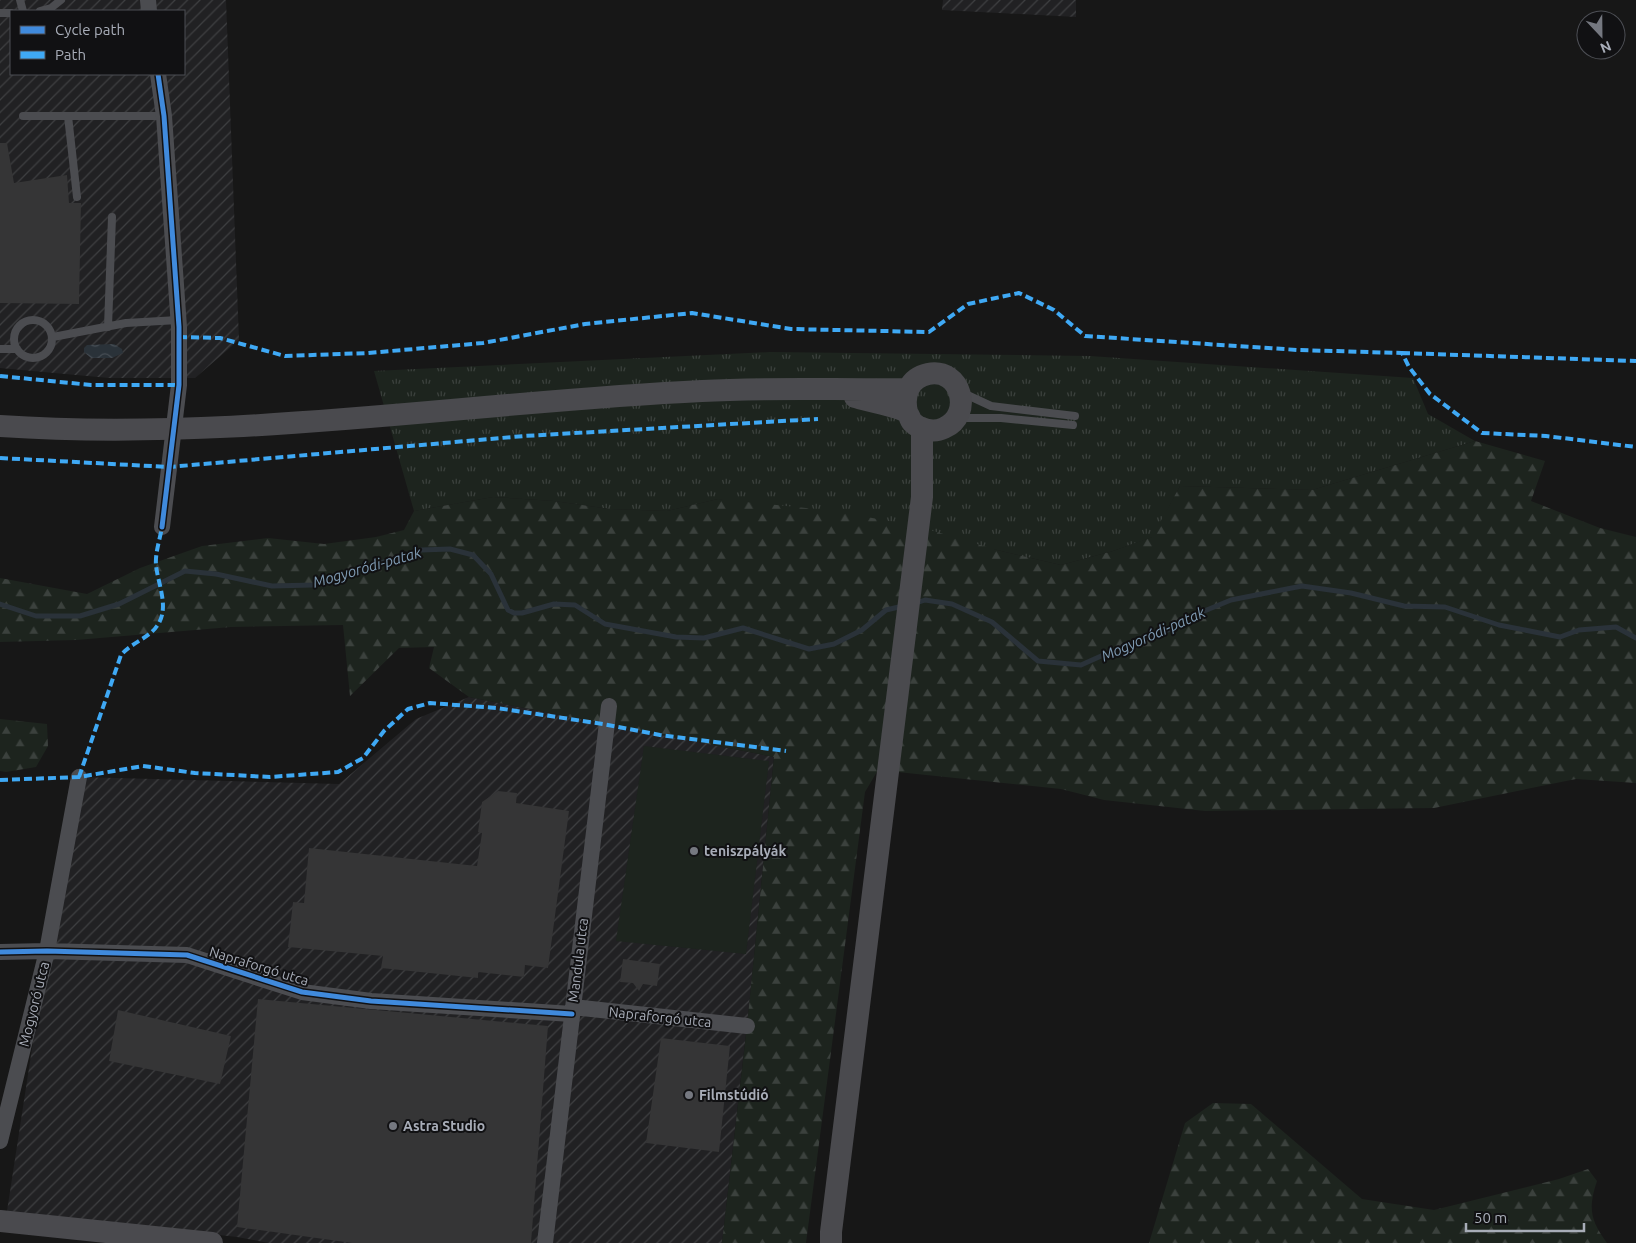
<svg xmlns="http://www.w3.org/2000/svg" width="1636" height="1243" font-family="Ubuntu,sans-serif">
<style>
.industrial{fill:url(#industrial-furrows);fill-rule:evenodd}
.grass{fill:url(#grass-tufts)}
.forest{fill:url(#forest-firs)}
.pitch{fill:#1d241e}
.water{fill:url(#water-waves)}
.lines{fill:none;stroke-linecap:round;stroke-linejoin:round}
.stream{stroke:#2a3239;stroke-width:5}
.building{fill:#353536}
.service{stroke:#4b4c50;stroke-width:8}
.minor{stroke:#4b4c50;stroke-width:16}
.secondary{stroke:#4a4a4e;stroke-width:22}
.quiet{stroke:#3fa9f5;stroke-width:4;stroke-dasharray:8 4;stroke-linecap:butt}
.cycleway-casing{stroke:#111113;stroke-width:8}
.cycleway{stroke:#408adc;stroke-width:5}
.poi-dot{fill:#757880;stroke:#111113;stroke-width:2}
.labels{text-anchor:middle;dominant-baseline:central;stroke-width:4;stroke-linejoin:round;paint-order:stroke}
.poi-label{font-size:14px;font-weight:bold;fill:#a8adb8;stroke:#111113;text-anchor:start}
.street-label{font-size:14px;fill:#a8adb8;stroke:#111113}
.water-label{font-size:15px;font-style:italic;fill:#7f9bb3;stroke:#111113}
</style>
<defs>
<pattern id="industrial-furrows" width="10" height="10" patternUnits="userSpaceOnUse" patternTransform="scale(1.25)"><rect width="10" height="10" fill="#212123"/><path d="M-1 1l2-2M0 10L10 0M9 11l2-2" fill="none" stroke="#3e3f41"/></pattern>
<pattern id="grass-tufts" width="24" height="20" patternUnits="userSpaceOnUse" patternTransform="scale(1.25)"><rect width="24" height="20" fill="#1d241e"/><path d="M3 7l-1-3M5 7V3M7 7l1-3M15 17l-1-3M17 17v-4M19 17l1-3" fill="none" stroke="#3b413d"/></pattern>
<pattern id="forest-firs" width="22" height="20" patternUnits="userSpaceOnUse" patternTransform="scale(1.25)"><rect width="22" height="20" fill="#1d241e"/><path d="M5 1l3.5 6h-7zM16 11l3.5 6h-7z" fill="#3b413d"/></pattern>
<pattern id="water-waves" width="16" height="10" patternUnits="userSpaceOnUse" patternTransform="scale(1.25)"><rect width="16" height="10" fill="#2a3239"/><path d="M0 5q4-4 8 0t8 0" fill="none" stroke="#464d54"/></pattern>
</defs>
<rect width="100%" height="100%" fill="#171717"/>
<path class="industrial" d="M0,0h226l13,340 -44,38h-86l-109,-10zM11,11h173v63h-173z
M943,0h133v17l-134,-7z
M469,697l305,60 -26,259 -26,227h-453l-32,-6 -230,-26 40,-260 32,-174 260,7 77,-65z"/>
<path class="grass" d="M770,352l320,4 323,22 15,36 47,27 -163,49 -132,-4 -27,51 -40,14 -52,14 -64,-15 -279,-51 -51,12 -57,-2 -56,-8 -61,-4 -79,14 -40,-140z"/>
<path class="forest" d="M1475,441l70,20 -14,40 69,27 36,9v246l-60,-4 -142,29 -229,3 -101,-11 -43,-11 -183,-19 -13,22 -59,451h-84l25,-217 27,-269 -305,-60 -40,-29 5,-21 -35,1 -49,48 -7,-71 -112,2 -155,13 -76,2v-64l87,16 53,-26 62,-22 66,-8 56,6 52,-7 28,-7 10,-19 79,-14 61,4 56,8 57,2 51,-12 117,12 85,16 77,23 64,15 52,-14 39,-14 28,-51 132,4z
M0,719l47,5 1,22 -12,21 -30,5 -6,-1z
M1213,1103l38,1 111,95 72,11 125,-31 29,-10 9,12c-9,27 -7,39 10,62h-458l36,-120z"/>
<path class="pitch" d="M644,746l125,15 -23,193 -130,-13z"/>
<path class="water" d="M114,344l8,5 1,4 -11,5h-21l-7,-6v-4l3,-3z"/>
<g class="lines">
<path class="stream" d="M916,603l9,-3 27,4 40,18 46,39 43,4 38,-17 60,-22 18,-12 34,-14 71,-14 49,7 53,13 41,1 54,18 61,12 19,-7 37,-3 20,11
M0,604l36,12h44l39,-12 66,-33 31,3 56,12 41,-1 108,-35 29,-1 23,6 18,19 17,36 6,3h8l32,-9 21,1 30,19 71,13 28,1 39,-10 66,21 25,-5 28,-14 24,-20 17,-4"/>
</g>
<path class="building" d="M0,143h7l7,40 53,-8 2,28h12l-2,101 -79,-1z
M498,791l19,2 -1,10 53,8 -21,157 -23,-3 -1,12 -46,-5v6l-97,-10 2,-12 -95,-9 5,-45 11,1 5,-55 168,18 5,-33 -4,-1 4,-30z
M623,959l37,5 -3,22 -14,-2 -4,7 -6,-8 -13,-1z
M258,999l290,27 -17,217h-179l-115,-16z
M118,1010l113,26 -11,48 -111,-23z
M661,1038l69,8 -11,106 -73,-9z"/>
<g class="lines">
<path class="service" d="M20,0l3,11
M40,11l11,-3 10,-8
M0,13h11
M23,116h141
M68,116l9,81
M14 339a19 19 0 1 1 38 0a19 19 0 1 1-38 0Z
M108,327l4,-110
M53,337l73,-14 52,-3
M0,349h17
M963,393l28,13 84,10
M959,418h42l72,7"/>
<path class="minor" d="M148,0l1,11
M158,74l6,42 15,211v58l-17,142
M0,952l47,-1 140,4 115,37 69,9 201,13
M573,1007l174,19
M0,1141l47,-190 32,-174
M545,1243l64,-537"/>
<path class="secondary" d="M855,397c10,3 45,10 51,15 3,2 4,7 6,10 8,8 22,11 32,6 30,-13 17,-61 -16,-54 -19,4 -25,21 -21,38
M0,426c235,16 468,-24 702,-35 69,-4 137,-1 206,-2
M0,1221l212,22
M831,1243v-11l91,-735v-68"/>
<path class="quiet" d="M179,337l41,1 65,18 83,-3 115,-10 102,-19 107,-11 99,16 138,3 39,-28 51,-11 35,17 31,26 213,14 104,3 7,14 21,27 52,39 64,3 90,11
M1402,353l234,8
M0,376l91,9h88
M0,458l169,9 355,-31 294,-17
M79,777l42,-122c10,-12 28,-17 36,-29 13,-18 1,-41 -1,-61 -1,-12 4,-26 6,-38
M0,780l79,-3 64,-11 52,7 75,4 68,-5 25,-14 21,-27 24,-22 22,-6 67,5 106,16 57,11 126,16"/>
<g class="cycleway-casing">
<path id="cycleway" d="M158,74l6,42 15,211v58l-17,142
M0,952l47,-1 140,4 115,37 69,9 201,13"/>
</g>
<use href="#cycleway" class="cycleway"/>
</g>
<g class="poi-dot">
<circle cx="694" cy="851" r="5"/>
<circle cx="689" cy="1095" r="5"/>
<circle cx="393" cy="1126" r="5"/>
</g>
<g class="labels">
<g class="poi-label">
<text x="704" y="851">teniszpályák</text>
<text x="699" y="1095">Filmstúdió</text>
<text x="403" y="1126">Astra Studio</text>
</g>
<g class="street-label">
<text transform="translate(578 960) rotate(-83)">Mandula utca</text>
<text transform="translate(259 966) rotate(17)">Napraforgó utca</text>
<text transform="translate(34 1004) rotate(-76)">Mogyoró utca</text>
<text transform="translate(660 1017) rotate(6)">Napraforgó utca</text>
</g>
<g class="water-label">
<text transform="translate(367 567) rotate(-16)">Mogyoródi-patak</text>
<text transform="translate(1153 634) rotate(-24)">Mogyoródi-patak</text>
</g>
</g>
<rect x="10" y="10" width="175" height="65" fill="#111113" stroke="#4d4f55"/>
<rect x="20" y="26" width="25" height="8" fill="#408adc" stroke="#4d4f55"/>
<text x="55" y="35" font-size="15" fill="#a8adb8">Cycle path</text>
<rect x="20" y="51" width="25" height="8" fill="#3fa9f5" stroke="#4d4f55"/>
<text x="55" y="60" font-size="15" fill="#a8adb8">Path</text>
<g transform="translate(1601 35) rotate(158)"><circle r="24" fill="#111113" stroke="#4d4f55"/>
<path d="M0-4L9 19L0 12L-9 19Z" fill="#757880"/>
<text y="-8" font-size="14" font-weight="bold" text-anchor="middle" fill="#a8adb8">N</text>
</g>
<path d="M1466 1223v8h118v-8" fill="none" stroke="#a8adb8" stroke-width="2.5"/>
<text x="1474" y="1223" font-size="15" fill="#a8adb8" stroke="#111113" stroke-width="4" paint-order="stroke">50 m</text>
</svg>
